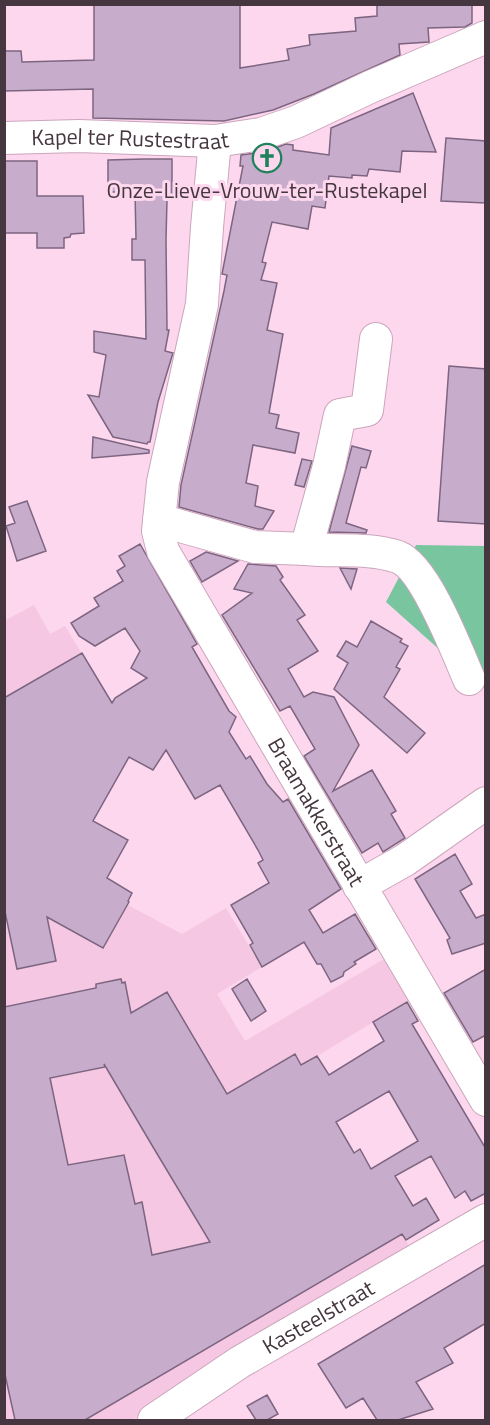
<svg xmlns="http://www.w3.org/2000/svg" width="490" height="1425" font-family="'Titillium Web',sans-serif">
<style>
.built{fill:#f5c7e2}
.forest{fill:#79c5a0}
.building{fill:#c7adcb;stroke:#7d6581;stroke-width:1.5;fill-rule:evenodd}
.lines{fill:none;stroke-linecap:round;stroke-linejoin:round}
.minor-casing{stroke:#cba6bc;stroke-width:34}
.minor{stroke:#fff;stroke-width:32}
.labels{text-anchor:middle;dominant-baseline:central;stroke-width:6;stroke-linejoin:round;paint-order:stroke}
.street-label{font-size:22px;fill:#45363f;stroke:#fdd7ed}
.poi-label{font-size:22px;fill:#45363f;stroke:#fdd7ed}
</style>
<rect width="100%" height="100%" fill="#fdd7ed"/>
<path class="built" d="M34,605l16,29 15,-8 45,74 25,46 -42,75 35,19 -26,46 26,15v4l54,29 44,-26 36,59 -45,27 28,47 144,-85 26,41 -113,68 110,186 -280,169h-127l-1,-799z"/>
<path class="forest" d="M416,545l69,1v136l-7,2 -92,-82z"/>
<path class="building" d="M94,4h146v64l49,-8 -2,-11 23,-4 -1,-10 47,-4 -1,-13 22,-2v-12h95v19l-7,4 -37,1 1,14 -30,2 1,11 -86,39 -41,16 -49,11 -131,-3v-29l-89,2v-40h17l1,11 72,-2z
M413,93l23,59 -34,-1 -2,21 -31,-3 -2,7 -15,-1v3l-23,-2 -4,32 -13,-2 -4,23 -36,-7 -10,40 4,1 -5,17 16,3 -10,47 16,4 -14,79 10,2 -3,13 23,5 -4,20 -42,-8 -7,38 12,3 -3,20 19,5 -11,18h-5l-79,-22 2,-22 43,-194 3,-16 -5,-1 21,-108h-3l1,-11 23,-3 22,-8 7,1v5l36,5 2,-27z
M446,138l40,3v62l-45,-2z
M144,159h28v41h-5l-1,39 1,91h2l-4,21 8,2 -15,49 -8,40h-2l-1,2 -34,-7 -25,-42 11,2 7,-42 -12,-3v-21l52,8 -1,-79h-13v-21h4l-1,-47h-27v-32z
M4,161h33v35h46l1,37 -13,1 -1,3 -6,1v10h-27v-15h-33z
M449,366l37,3v155l-48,-3z
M93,437l56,13v3l-57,5z
M352,446l19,5 -5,17 -5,-1 -15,56 21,7 -1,3 -37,-1z
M302,459l10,2 -8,26 -9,-2z
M27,501l19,50 -29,10 -11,-35 9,-3 -6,-16z
M140,544l57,100 -5,3 37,64 7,6 -7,15 17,27 4,-3 17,28 16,18 5,-3 53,90 -32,21 14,23 32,-19 21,35 -22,13 2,2 -12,8 -1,4 -12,6 -10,-18h-4l-13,-22 -42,25 -12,-22 3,-2 -22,-38 38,-22 -11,-20 5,-3 -5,-10 -38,-65 -25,14 -29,-49 -13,20 -24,-13 -36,64 35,19 -21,38 25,15 -4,8 1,1 -26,46 -56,-31 9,44 -39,8 -13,-62v-209l78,-45 30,50 3,-5 32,-20 -16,-10 9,-17 -15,-23 -30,18 -16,-10 -8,-13 28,-17 -5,-8 29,-17 -6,-10 8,-5 -6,-10z
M206,552l32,9 -36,21 -12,-21z
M248,564l28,2 7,11 -3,3 25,35 -8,5 21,31 -30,18 16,28 9,-5 21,5 25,48 -26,46 39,-21 24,41 -5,3 14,24 -22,14 -5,-9 -16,10 -58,-97 11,-7 -25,-43 -10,5 -58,-96 30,-22 -18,-4z
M340,568l17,1 -6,20z
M371,621l31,18 -2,3 8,4 -12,21 4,2 -16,28 41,36 -18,20 -73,-64 14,-26 -11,-7 9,-15 11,6z
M455,854l17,30 -12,7 16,27 10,-4v29l-34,11 -5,-14 3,-2 -35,-59z
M486,969v66l-13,7 -29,-49z
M121,979l1,4 3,-1 6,31 36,-21 60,102 68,-40 6,11 16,-9 12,19 55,-34 -11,-19 34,-20 11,19 -6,3 74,125v44l-15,8 -6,-10 -10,7 -24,-42 -36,20 18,30 13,-8 13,22 -33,20 -4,-6 -317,186h-70l-11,-50v-363l92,-19v-4zM104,1064l49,83 57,95 -58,13 -10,-53 -7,2 -11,-49 -56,10 -18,-87 55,-11zM389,1091l29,50 -47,28 -11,-20 -6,4 -18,-31z
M247,979l19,32 -15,10 -19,-32z
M486,1264v59l-42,25 9,15 -37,19 17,27 -35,11h-21l-14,-22 -17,10 -28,-44z
M267,1395l11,19 -11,6h-11l-9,-14z"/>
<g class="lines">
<g class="minor-casing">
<g id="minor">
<path id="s1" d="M4,138l75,-2 136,5 46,-7 35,-12 74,-35 116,-50"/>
<path id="s2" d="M215,141l-8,86 -5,77 -39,178 -5,49 5,20 323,549"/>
<path d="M159,520l96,27 51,2 23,-83 11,-51 27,-5 9,-71"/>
<path d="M306,549c30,3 63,-2 92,8 27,10 59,94 71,122"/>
<path d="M359,886l46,-26 81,-57"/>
<path id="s3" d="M154,1420l86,-58 246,-142"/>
</g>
</g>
<use href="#minor" class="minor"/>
</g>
<defs>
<g id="church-ring" transform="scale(1.5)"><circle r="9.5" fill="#fdd7ed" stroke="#1e825b" stroke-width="1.5"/><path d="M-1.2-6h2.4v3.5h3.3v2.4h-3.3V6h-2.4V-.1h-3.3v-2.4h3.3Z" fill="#1e825b"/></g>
</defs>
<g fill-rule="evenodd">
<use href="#church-ring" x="267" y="158"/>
</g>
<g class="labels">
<g class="street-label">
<text stroke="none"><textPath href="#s1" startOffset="126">Kapel ter Rustestraat</textPath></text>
<text stroke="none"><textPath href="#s2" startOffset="718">Braamakkerstraat</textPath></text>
<text stroke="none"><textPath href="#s3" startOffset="194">Kasteelstraat</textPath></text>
</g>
<g class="poi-label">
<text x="267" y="190">Onze-Lieve-Vrouw-ter-Rustekapel</text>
</g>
</g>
<rect width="490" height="1425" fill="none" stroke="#45363f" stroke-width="12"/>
</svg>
